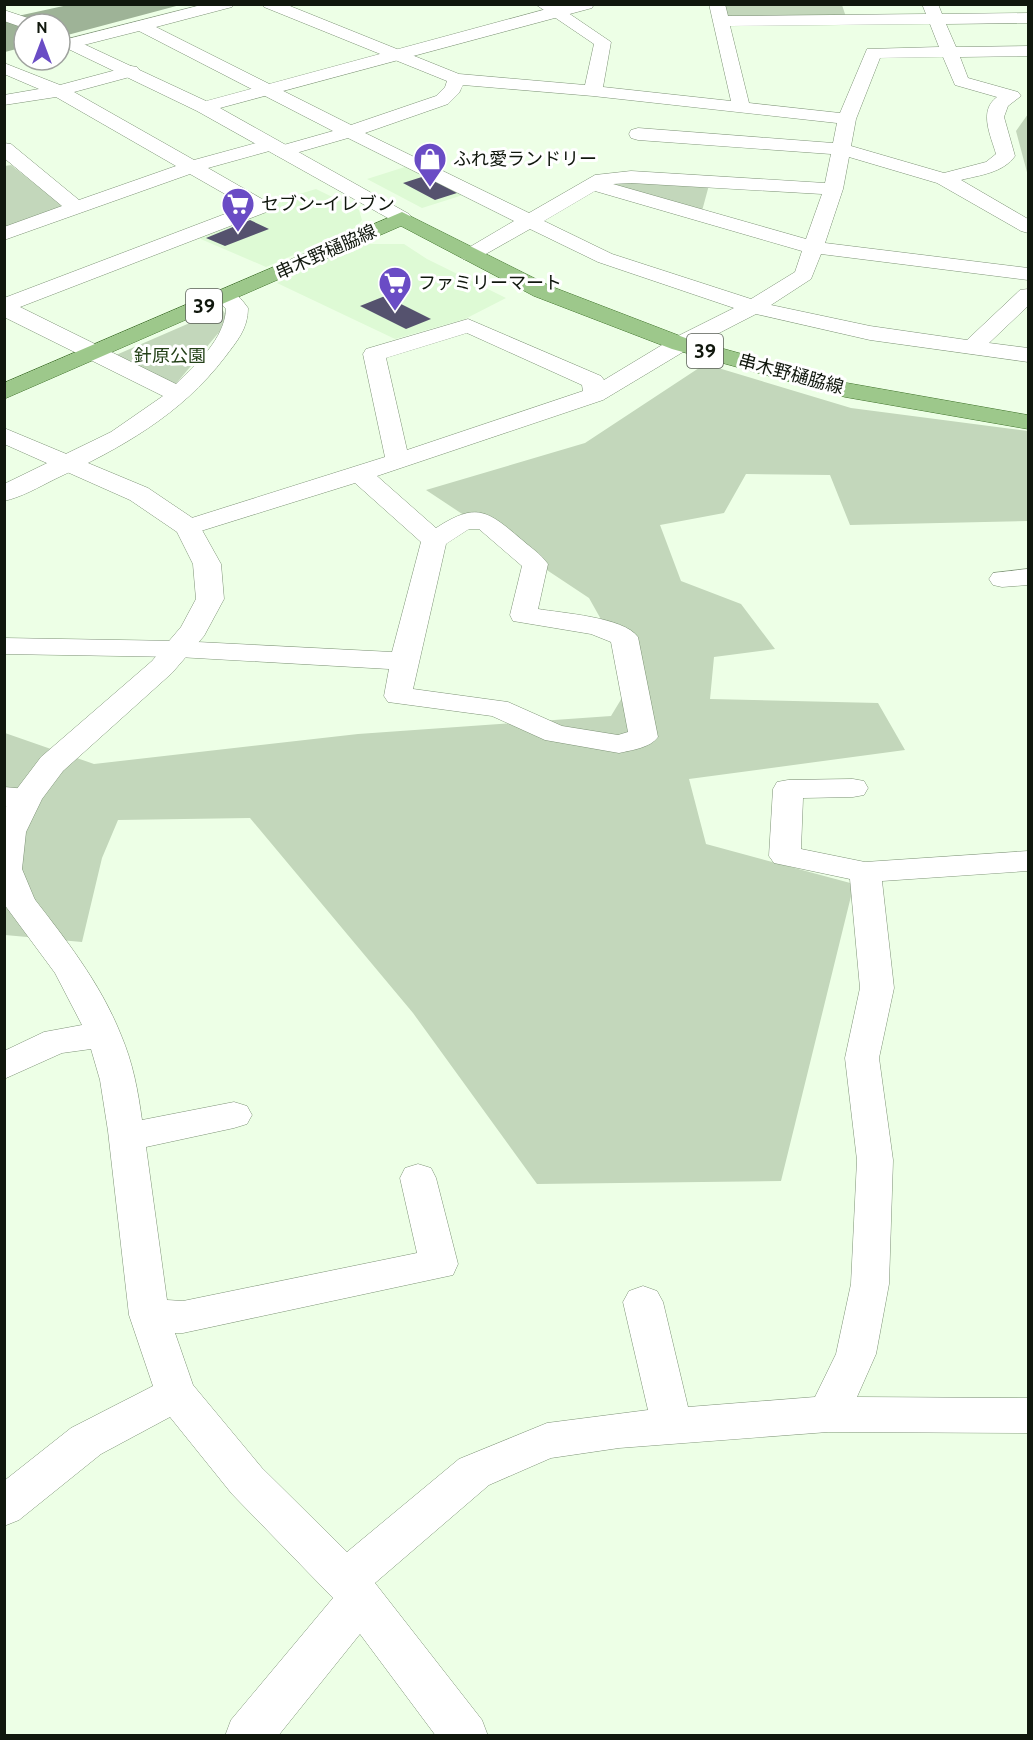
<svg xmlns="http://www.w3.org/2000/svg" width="1033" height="1740" font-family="Cabin,'Noto Sans JP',sans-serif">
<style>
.built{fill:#defad5}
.green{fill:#c3d7bb}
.water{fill:#9eb397}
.building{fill:#55526e}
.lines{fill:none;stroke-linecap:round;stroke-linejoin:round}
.minor-casing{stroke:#7e9377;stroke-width:1}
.tertiary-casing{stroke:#7e9377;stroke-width:1}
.primary-casing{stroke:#41732c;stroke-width:1}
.minor{fill:#fff;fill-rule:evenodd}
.tertiary{fill:#fff;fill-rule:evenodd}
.primary{fill:#9dc88b;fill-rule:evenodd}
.labels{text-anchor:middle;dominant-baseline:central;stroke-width:6;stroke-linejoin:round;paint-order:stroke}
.far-poi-label{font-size:18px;fill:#10170d;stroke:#fff;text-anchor:start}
.far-street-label{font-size:18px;fill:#10170d;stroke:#fff}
.far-park-label{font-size:18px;fill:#244118;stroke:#fff}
.shield{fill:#fff;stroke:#585d56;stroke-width:1.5}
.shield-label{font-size:20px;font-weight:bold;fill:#10170d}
</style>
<rect width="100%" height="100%" fill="#edffe6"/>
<path class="built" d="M408,166l55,29 -41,13 -55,-29z
M316,189l43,21 3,10 -7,8 -89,39 -70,-30 78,-30 -5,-4z
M362,244h42l23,15 79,39 -41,21 -70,20 -118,-56z"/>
<path class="green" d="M724,5h118l4,12 -119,-1z
M1028,114v62l-12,-45z
M11,165l52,41 -58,24v-64z
M613,181l96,4 -7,26 -95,-25z
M222,309l4,6 -6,16 -45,54 -59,-30z
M705,364l146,44 177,23v90l-178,4 -20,-50 -84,-1 -22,39 -64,12 21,56 60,23 34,45 -61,8 -4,42 168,4 27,47 -216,29 17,65 148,40 -73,297 -244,3 -124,-171 -163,-195 -132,2 -16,38 -20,84 -77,-7v-202l89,31 264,-30 253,-18 23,-38 -45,-80 -163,-108 159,-47z"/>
<path class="water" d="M68,5h112l-120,32v-13h-36v23l-19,5 -1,-33z"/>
<path class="building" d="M425,176l32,17 -22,7 -32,-17z
M250,220l19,9 -44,17 -19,-8z
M385,296l46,23 -25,10 -46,-23z"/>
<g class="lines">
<g class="minor-casing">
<path id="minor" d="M205,4h29l-2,3 -76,20 195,98 85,-29 9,-9 2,-6 -183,-74 -2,-3h23l174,70 126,11 9,-41 -59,-40h20l56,38 -8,45 128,14 -22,-97h16l3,12 198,-2 -4,-10h16l4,10 86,-1v10l-82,1 10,23 72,-1v10l-68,1 8,21 50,14 3,4 -13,10 -4,11 11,39c-12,17 -35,19 -54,24l67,39v14l-7,-2 -84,-48 -88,-26 -6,32 -18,54 203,25v12l-207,-26 -10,25 -40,26 99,21 97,14 53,-50 8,-1v17l-39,37 39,5v14l-158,-22 -114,-26 -68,35 -85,51 -226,76 59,52c40,-26 51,-18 85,11 9,8 20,15 27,25l-10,45c23,4 86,8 100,28l20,100c-8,11 -26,13 -39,16l-74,-13 -53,-24 -104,-14 -4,-6 5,-27 -211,-12 -174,-3v-16l174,3 214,11 29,-110 -66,-59 -167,52 -9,-3 -4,-5 4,-5 206,-65 -22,-103 3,-5 102,-30 133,57 3,4 68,-41 62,-31 -136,-46 -68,-33 -53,30 -7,2 -7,-2 -3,-4 3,-4 51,-30 -166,-83 -66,19 -7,-2 -2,-5 -65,18 61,35 3,4 -3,4 -249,96 156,77c20,-19 49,-46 50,-75l-11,-13 3,-5c15,-3 22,6 30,17 0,21 -11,33 -23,49 -44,58 -104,91 -170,122 -16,8 -33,18 -51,22v-17l107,-52 52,-36 -159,-79v-19l242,-92 -56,-32 -186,66v-13l58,-21 -58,-48v-15l7,1 68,56 97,-34 -120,-69 -52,8v-10l35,-6 -35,-15v-11l56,22 71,-19 6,1 3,4 -3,4 -63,17 120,68 77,-21 7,2 2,5 53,-15 -194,-100 -79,20v-10zM930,24l9,23 -72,2 -27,64 -91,-10 -19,-77zM943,57l12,28 42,12c-19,14 -6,39 -1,57l-10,8 -42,11 -93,-27 5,-27 24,-61zM463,85l130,11 244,27 -4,20 -195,-15 -7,2 -2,4 2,4 7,2 193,14 -6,29 -194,-12 -36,4 -66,38 -164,-80 83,-29 11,-11zM631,183l191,11 -16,45 -193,-55zM595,191l207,60 -7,21 -44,27 -139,-45 -68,-33zM467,333l115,52 1,6 -176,59 -21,-92zM469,529h10l43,37 -12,49 3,6 78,13 20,8 17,90 -10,3 -56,-9 -54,-24 -95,-13 33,-145z
M1028,569v16l-26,2 -9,-2 -4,-6 4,-6z
M853,779l11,2 4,7 -4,7 -11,2 -50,1 -2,51 64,13 163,-11v20l-146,10 12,107 -15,70 14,102 -4,124 -13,70 -19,43 171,1v35l-200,-1 -209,16 -68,10 -62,27 -114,98 107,137 6,16h-52l-76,-102 -82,102h-53l6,-16 102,-122 -101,-104 -62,-77 -69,37 -82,66 -15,6v-45l67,-53 82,-42 -24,-71 -21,-184 -8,-51 -9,-31 -29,4 -58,26v-28l40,-19 38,-7 -27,-52 -51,-69 3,-12 11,-3 11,3c35,45 71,90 92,143 12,28 17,56 21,85l92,-18 13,4 5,9 -5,9 -13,4 -88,19 21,153 16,1 234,-48 -17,-75 5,-10 13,-4 13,4 5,10 22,86 -5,11 -270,58h-8l18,52 69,83 85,84 112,-93 88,-36 101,-13 -25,-108 6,-11 14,-5 14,5 6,11 25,105 127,-10 21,-43 15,-70 6,-124 -12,-102 15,-70 -10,-109 -76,-16 -5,-7 4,-67 4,-7 11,-2z
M4,787l34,3 4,7 -4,7 -11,2h-23z"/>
</g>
<g class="tertiary-casing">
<path id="tertiary" d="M565,4h29l-2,4 -372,100 189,106 3,4 -3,4 -7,2 -7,-2 -198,-111 -137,-66v-12l146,68z
M4,10l30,10 3,4h-13v4l-20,-7z
M4,428l144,60 49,33 24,43 3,35 -20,37 -32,37 -109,98 -21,28 -16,33 -4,37 13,31 -5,8 -12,3 -14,-6v-95l12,-20 25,-33 111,-96 29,-34 15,-28 -3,-35 -16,-32 -47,-32 -126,-56z"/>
</g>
<g class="primary-casing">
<path id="primary" d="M402,212l148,74 138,53 159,44 181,32v14l-183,-32 -173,-48 -138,-53 -133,-70 -397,173v-16z"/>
</g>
<use href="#minor" class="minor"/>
<use href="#tertiary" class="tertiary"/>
<use href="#primary" class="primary"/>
</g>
<defs>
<g id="shop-pin" transform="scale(1.725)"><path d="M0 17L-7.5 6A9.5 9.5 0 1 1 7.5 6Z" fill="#6a4cc5" stroke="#fff"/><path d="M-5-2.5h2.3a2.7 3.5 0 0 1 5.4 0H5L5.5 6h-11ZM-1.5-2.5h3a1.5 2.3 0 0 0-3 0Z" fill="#fff"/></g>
<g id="supermarket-pin" transform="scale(1.725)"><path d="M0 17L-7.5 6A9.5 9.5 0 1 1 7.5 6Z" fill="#6a4cc5" stroke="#fff"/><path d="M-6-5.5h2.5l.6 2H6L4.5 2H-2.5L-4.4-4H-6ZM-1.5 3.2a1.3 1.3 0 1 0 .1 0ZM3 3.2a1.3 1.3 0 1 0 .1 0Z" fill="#fff"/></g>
</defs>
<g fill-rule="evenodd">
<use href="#shop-pin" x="430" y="159"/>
<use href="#supermarket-pin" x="238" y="204"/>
<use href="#supermarket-pin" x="395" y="283"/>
</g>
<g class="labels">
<g class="far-poi-label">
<text x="453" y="159">ふれ愛ランドリー</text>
<text x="261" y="204">セブン-イレブン</text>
<text x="418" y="283">ファミリーマート</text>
</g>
<g class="far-street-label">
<text transform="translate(326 252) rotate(-24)">串木野樋脇線</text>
<text transform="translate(791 374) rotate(15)">串木野樋脇線</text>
</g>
<g class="far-park-label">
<text x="170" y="356">針原公園</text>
</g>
<g class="shield">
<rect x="186" y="289" width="36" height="34" rx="4.5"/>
<rect x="687" y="334" width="36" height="34" rx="4.5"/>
</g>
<g class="shield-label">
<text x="204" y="306">39</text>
<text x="705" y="351">39</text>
</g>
</g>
<rect width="1033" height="1740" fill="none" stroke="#10170d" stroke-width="12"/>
<g transform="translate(42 42)"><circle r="28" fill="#ffffff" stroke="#9fa29e" stroke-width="1.5"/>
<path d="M0-4.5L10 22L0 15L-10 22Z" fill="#6a4cc5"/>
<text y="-9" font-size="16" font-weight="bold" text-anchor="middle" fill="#10170d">N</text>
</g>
</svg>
